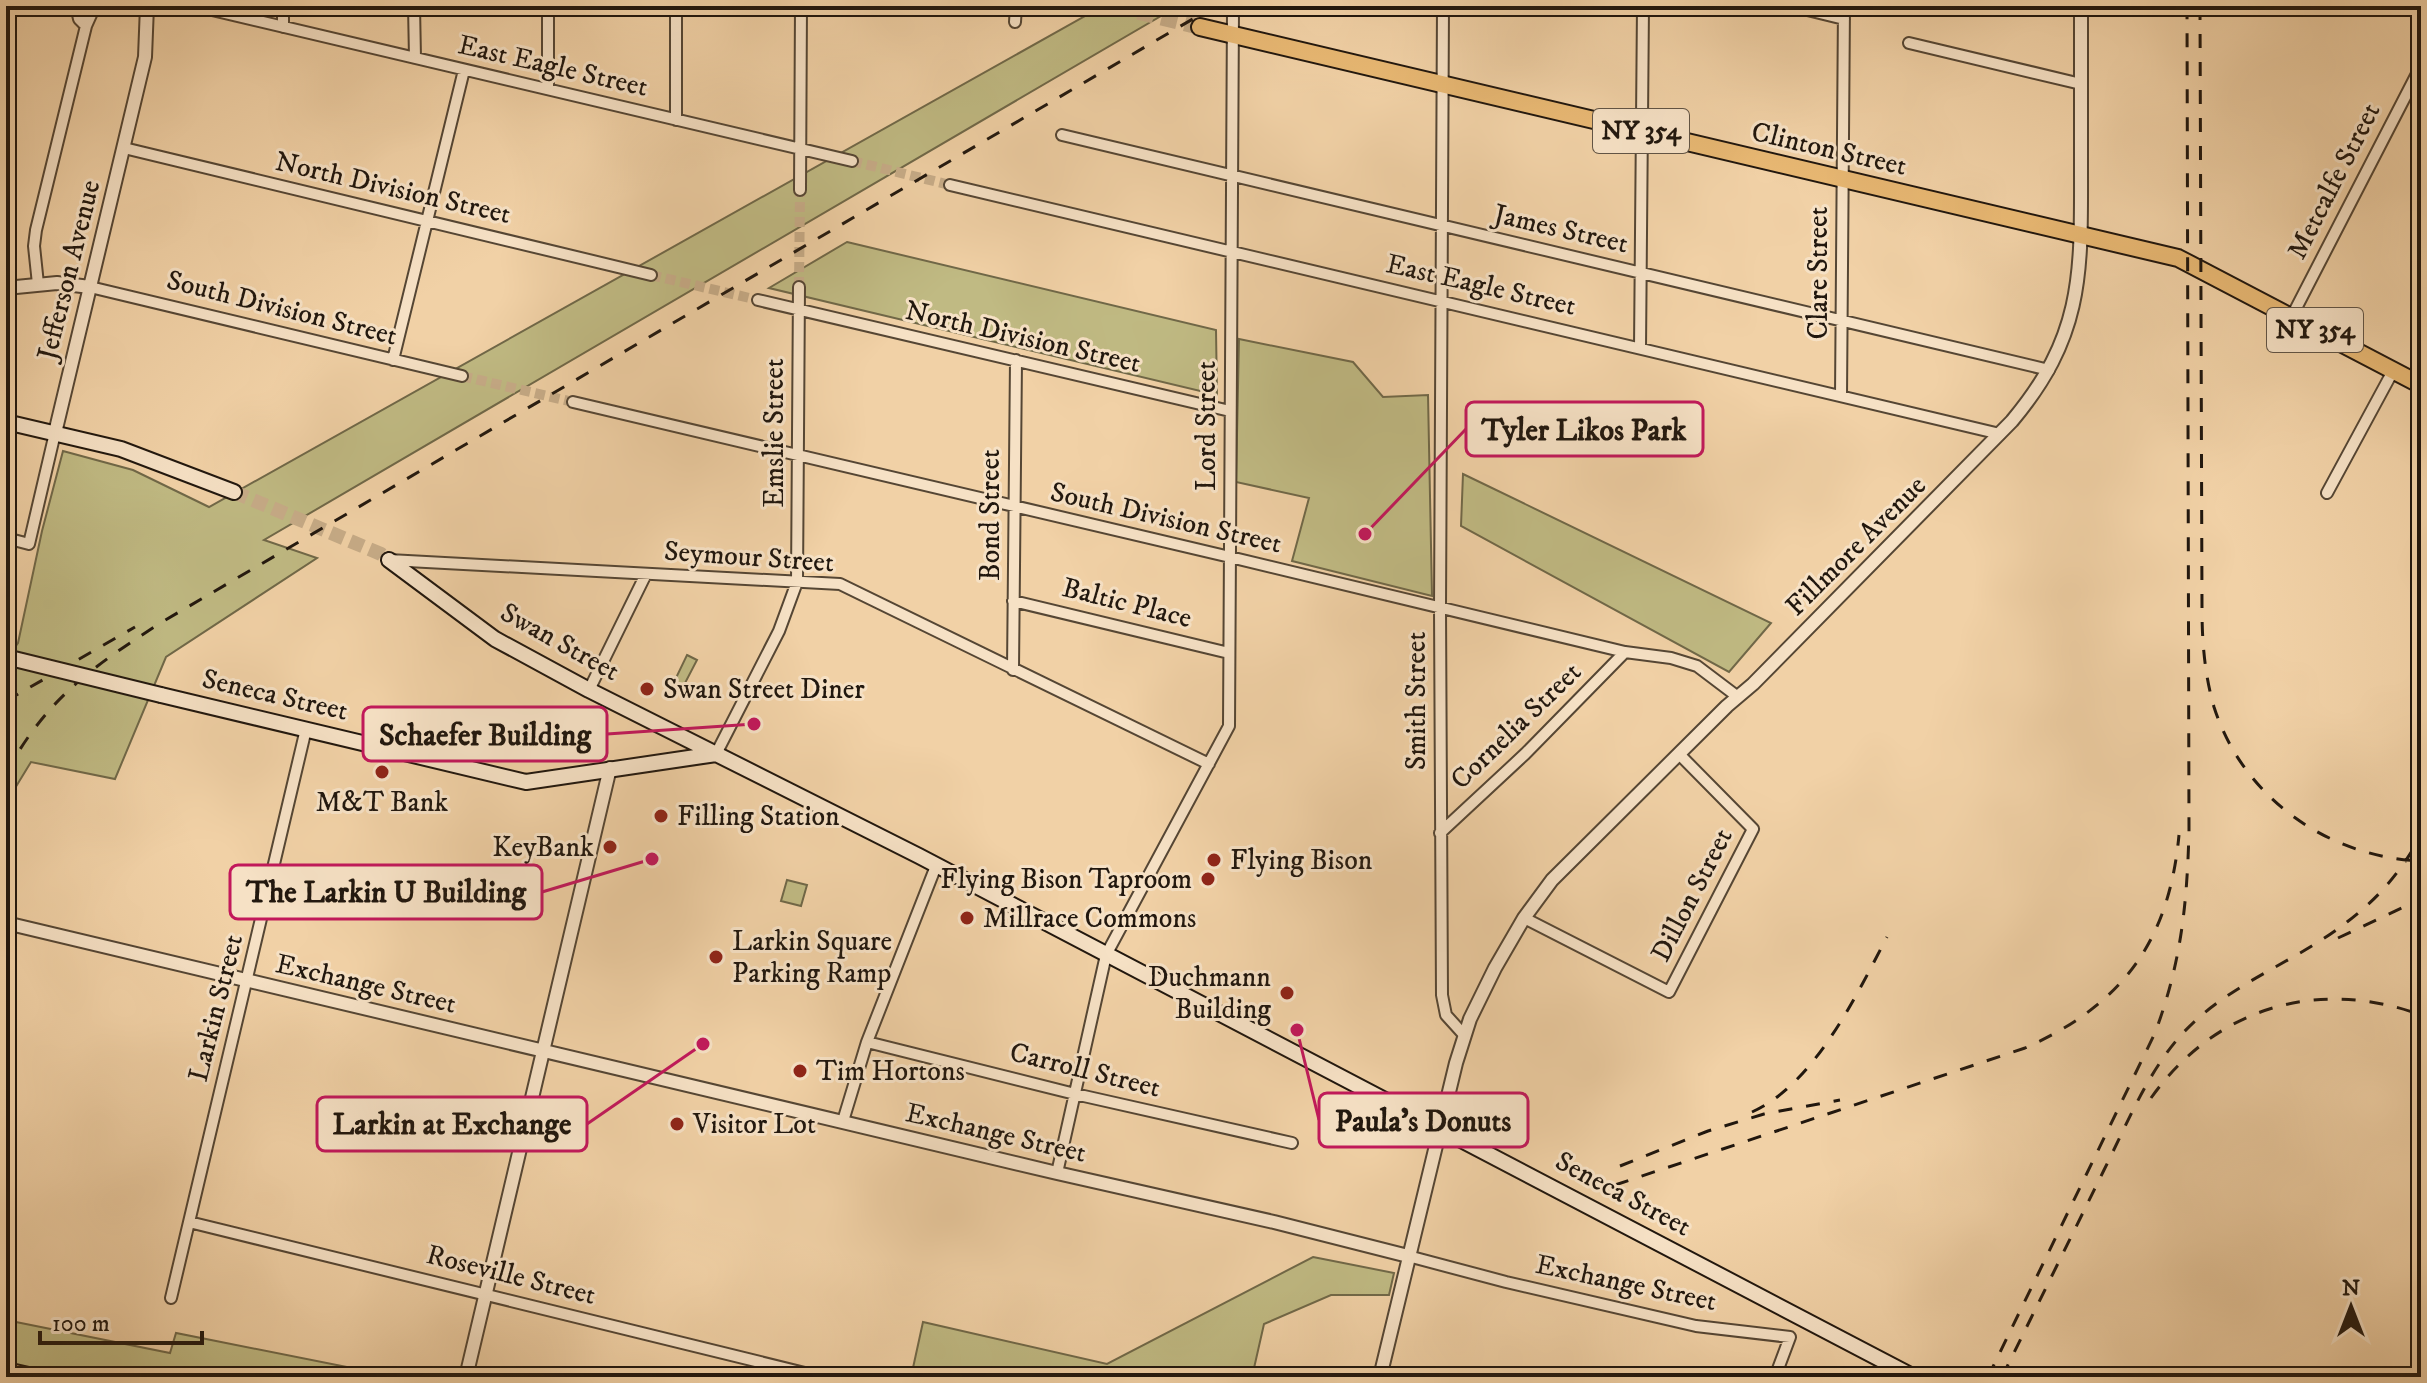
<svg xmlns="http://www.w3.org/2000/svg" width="2427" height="1383" font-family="'IM FELL DW Pica',serif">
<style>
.green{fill:#c0ba83;stroke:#706848;stroke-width:2}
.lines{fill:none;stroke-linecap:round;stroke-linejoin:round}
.minor-tunnel{stroke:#c7ac88;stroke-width:10;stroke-dasharray:10 5;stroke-linecap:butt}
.secondary-tunnel{stroke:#c7ac88;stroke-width:14;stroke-dasharray:14 7;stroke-linecap:butt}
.primary-tunnel{stroke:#c7ac88;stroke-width:16;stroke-dasharray:16 8;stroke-linecap:butt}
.minor-casing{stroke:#554634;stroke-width:14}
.tertiary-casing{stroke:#554634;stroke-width:16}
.secondary-casing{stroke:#21170e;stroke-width:18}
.primary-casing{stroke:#21170e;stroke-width:20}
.motorway-casing{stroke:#21170e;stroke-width:22}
.minor{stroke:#f6e1c5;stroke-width:10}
.tertiary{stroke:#f6e1c5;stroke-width:12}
.secondary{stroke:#f6e1c5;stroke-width:14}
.primary{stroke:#e8b873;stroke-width:16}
.motorway{stroke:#e8b873;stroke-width:18}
.rail{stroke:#21170e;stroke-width:3;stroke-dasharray:14 14;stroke-linecap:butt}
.secondary-bridge-casing{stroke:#21170e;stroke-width:18;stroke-linecap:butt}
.secondary-bridge{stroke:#f6e1c5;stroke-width:14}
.poi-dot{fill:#8f2418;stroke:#f6e1c5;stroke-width:3}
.labels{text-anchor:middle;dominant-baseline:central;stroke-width:6;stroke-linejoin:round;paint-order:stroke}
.shield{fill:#f6e1c5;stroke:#615445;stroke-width:2}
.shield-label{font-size:26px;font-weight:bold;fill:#21170e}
.street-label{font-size:28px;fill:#21170e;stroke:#f6e1c5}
.poi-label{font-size:28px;fill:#21170e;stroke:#f6e1c5;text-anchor:start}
.leader{fill:none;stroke:#c2185b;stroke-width:3}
.callout-dot{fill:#c2185b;stroke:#f6e1c5;stroke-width:3}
.callout{fill:#f6e1c5;stroke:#c2185b;stroke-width:3}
.callout-label{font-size:30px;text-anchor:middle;font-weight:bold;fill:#21170e}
</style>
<rect width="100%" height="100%" fill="#f1d1a6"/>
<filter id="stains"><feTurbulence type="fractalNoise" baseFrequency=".0025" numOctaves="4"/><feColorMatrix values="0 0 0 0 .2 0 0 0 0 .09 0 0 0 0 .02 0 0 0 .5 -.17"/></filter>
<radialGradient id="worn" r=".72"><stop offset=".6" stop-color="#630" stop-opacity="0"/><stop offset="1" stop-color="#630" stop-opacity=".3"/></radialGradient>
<path class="green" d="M1103,6h75l-914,534 53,18 -151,99 -51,122 -84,-17 -25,41v-144l12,-16 24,-112 21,-80 70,19 76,37z
M847,242l369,88 1,65 -448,-107z
M1239,339l114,23 30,35 45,-2 4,201 -140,-35 17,-63 -73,-16z
M1463,474l308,149 -42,49 -268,-146z
M687,655l10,5 -14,27 -9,-5z
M787,880l20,5 -6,21 -20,-5z
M1313,1257l81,16 -5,22h-58l-67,29 -12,53h-341l12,-55 184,42z
M6,1320l164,33 6,-20 221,44h-386l-5,-21z"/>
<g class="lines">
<path class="minor-tunnel" d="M852,161l98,24
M651,275l107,25
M799,287l1,-97
M462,376l111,26"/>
<path class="secondary-tunnel" d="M234,492l147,62 8,6"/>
<path class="primary-tunnel" d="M1115,6l85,21"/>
<g class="minor-casing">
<path id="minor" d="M76,6l3,13 7,7
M195,6l657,155
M283,6v21
M414,6l1,52
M548,6v83
M676,6v114
M1443,6l-3,603 2,386 4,20 19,21
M1791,6l53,13
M1015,22l1,-16
M1909,43l172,41
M1062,135l987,235
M124,148l527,127
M950,185l1050,249
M800,190l1,-184
M38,284l-4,-38 2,-16 50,-204 9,-20
M90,287l372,89
M758,300l472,111
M2291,318l130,-252
M1640,348l3,-342
M393,360l71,-290
M1841,396l3,-390
M573,402l657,155 395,95 46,6 26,8 41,31
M2327,493l66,-122
M6,538l23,6 26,-111
M389,560l451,24 369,180
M1013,601l216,52
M1013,670l3,-310
M589,690l57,-116
M716,754l63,-123 18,-49 2,-295
M1440,833l85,-79 100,-102
M1524,918l145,74 84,-163 -74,-75
M867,1042l208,52 217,49
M843,1121l24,-79 69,-176
M1057,1173l49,-218 123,-229 4,-716
M189,1222l632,155
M1408,1256l98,26 190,44 94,11 -15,40
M171,1298l135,-569"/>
</g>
<g class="tertiary-casing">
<path id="tertiary" d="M6,288l51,-5 33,4
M55,433l90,-376 2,-51
M6,923l1051,250 217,49 134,34
M466,1377l144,-609
M1380,1377l76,-314 14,-44 25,-51 29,-50 28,-38 175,-174 26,-22 259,-263c73,-87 69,-150 69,-257 0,-52 0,-105 0,-158"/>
</g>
<g class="secondary-casing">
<path id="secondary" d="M6,422l115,27 113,43
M389,560l106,79 94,51 330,166 995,521
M161,695l365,87 190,-28"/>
</g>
<g class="primary-casing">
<path id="primary" d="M1200,27l978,231 243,127"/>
</g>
<g class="motorway-casing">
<path id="motorway" d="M6,1372l22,5"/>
</g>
<use href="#minor" class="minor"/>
<use href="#tertiary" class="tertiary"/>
<use href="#secondary" class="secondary"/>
<use href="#primary" class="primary"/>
<use href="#motorway" class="motorway"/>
<path class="rail" d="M2200,6l2,604c0,33 3,66 12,97 29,91 114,150 207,154
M6,701l129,-74
M6,773c41,-75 86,-106 156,-151l1053,-616
M2338,938l83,-39
M2151,1098c64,-90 166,-121 270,-83
M1752,1112c63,-28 105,-118 135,-175
M1620,1166l88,-35 56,-17 76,-14
M1615,1185l410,-137c97,-43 144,-106 154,-213
M1988,1377l167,-344c26,-70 32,-127 34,-202l-2,-825
M2002,1377c34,-69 68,-138 102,-207 23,-46 43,-97 78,-136 47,-51 111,-70 165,-112 33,-25 54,-51 74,-86"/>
<g class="secondary-bridge-casing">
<path id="secondary-bridge" d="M6,657l155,38"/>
</g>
<use href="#secondary-bridge" class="secondary-bridge"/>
</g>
<g class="poi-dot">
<circle cx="647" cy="689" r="8"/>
<circle cx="382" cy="772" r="8"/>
<circle cx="661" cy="816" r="8"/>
<circle cx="610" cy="847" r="8"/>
<circle cx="1214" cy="860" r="8"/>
<circle cx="1208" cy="879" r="8"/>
<circle cx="967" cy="918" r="8"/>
<circle cx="716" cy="957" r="8"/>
<circle cx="1287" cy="993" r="8"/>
<circle cx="800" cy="1071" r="8"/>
<circle cx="677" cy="1124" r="8"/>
</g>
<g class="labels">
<g class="shield">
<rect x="1593" y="109" width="96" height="44" rx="6"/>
<rect x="2267" y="308" width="96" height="44" rx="6"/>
</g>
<g class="shield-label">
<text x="1641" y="131">NY 354</text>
<text x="2315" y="330">NY 354</text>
</g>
<g class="street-label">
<text transform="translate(553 66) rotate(13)">East Eagle Street</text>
<text transform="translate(1829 149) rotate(13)">Clinton Street</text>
<text transform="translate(2334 181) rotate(-63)">Metcalfe Street</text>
<text transform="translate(393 188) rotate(13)">North Division Street</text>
<text transform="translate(1561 229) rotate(13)">James Street</text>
<text transform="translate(69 270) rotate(-76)">Jefferson Avenue</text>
<text transform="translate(1818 273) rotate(-90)">Clare Street</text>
<text transform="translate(1481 285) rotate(13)">East Eagle Street</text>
<text transform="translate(282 308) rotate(14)">South Division Street</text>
<text transform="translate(1023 337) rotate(13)">North Division Street</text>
<text transform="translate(1206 426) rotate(-90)">Lord Street</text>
<text transform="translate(774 433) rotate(-90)">Emslie Street</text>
<text transform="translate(990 515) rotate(-90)">Bond Street</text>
<text transform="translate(1166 518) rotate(13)">South Division Street</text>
<text transform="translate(1856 546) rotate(-45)">Fillmore Avenue</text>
<text transform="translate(749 557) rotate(4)">Seymour Street</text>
<text transform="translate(1127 603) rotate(14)">Baltic Place</text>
<text transform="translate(560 642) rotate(29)">Swan Street</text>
<text transform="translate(275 695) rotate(13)">Seneca Street</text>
<text transform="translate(1416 701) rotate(-90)">Smith Street</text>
<text transform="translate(1516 726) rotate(-44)">Cornelia Street</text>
<text transform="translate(1692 895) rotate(-63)">Dillon Street</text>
<text transform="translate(366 984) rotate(13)">Exchange Street</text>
<text transform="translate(216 1008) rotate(-76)">Larkin Street</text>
<text transform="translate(1085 1070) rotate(14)">Carroll Street</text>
<text transform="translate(996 1133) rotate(13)">Exchange Street</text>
<text transform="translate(1623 1194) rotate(28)">Seneca Street</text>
<text transform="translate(511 1275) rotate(14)">Roseville Street</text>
<text transform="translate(1626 1283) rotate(12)">Exchange Street</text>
</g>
<g class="poi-label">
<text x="663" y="689">Swan Street Diner</text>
<text x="382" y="802" text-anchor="middle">M&amp;T Bank</text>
<text x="677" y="816">Filling Station</text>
<text x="594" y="847" text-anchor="end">KeyBank</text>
<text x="1230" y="860">Flying Bison</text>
<text x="1192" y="879" text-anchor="end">Flying Bison Taproom</text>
<text x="983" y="918">Millrace Commons</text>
<text x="732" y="941">Larkin Square<tspan x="732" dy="32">Parking Ramp</tspan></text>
<text x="1271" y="977" text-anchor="end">Duchmann<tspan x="1271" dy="32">Building</tspan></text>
<text x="816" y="1071">Tim Hortons</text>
<text x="693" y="1124">Visitor Lot</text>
</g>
</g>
<path class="leader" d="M1365 534L1466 429M754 724L607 734M652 859L542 892M1297 1030L1319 1120M703 1044L587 1124"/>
<g class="callout-dot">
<circle cx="1365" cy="534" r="8"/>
<circle cx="754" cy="724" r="8"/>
<circle cx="652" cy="859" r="8"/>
<circle cx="1297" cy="1030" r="8"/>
<circle cx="703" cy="1044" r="8"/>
</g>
<g class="callout">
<rect x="1466" y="402" width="237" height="54" rx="8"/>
<rect x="363" y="707" width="244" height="54" rx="8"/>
<rect x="230" y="865" width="312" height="54" rx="8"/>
<rect x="1319" y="1093" width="209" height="54" rx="8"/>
<rect x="317" y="1097" width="270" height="54" rx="8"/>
</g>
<g class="callout-label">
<text x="1584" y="440">Tyler Likos Park</text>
<text x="485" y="745">Schaefer Building</text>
<text x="386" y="902">The Larkin U Building</text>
<text x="1423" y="1131">Paula's Donuts</text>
<text x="452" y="1134">Larkin at Exchange</text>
</g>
<rect width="2427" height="1383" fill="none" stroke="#f1d1a6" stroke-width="32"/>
<rect x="8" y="8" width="2411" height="1367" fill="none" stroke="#21170e" stroke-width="4"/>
<rect x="16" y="16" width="2395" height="1351" fill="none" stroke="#21170e" stroke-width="2"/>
<g transform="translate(2351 1307)" stroke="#f6e1c5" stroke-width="6" paint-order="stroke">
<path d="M0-6L14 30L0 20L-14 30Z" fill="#21170e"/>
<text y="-12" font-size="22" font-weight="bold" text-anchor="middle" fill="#21170e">N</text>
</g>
<path d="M40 1331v12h162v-12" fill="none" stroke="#21170e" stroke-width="4"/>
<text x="52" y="1331" font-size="24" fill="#21170e" stroke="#f6e1c5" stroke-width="6" paint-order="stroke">100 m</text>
<rect width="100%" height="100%" filter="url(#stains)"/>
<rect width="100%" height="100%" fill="url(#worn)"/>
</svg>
